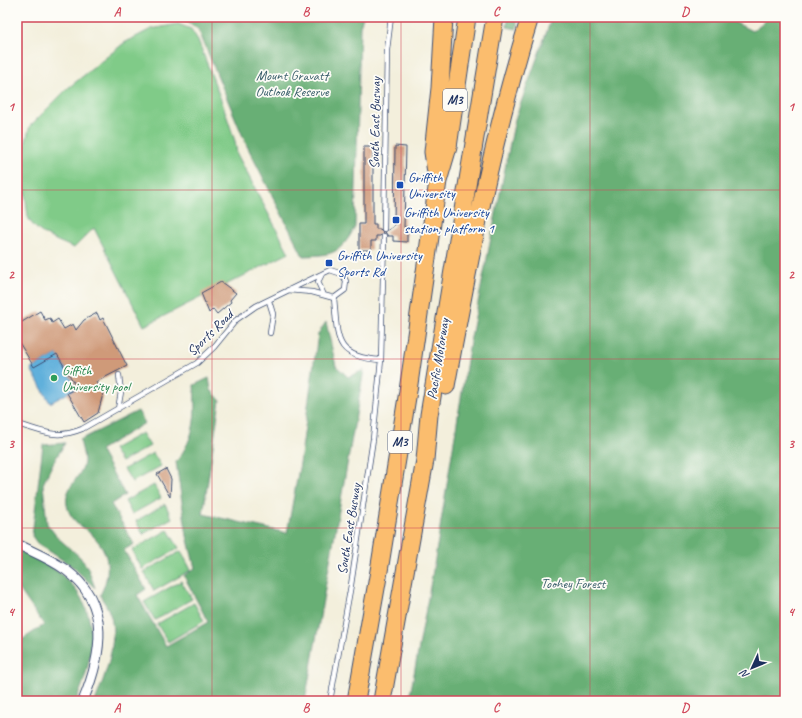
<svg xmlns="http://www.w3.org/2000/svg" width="802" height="718" font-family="Caveat,sans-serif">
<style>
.green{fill:#80cb88;stroke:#4e7d73}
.forest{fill:#68af74;stroke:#426f69}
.water{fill:#61b0db;stroke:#3e709c}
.building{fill:#cf9a79}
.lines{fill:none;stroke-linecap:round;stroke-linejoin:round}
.lane-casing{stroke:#3b4c71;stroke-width:6}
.street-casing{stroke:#3b4c71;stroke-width:11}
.highway-casing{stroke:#3b4c71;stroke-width:19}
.lane{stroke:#fff;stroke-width:4.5}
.street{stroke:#fff;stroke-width:9}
.highway{stroke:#fbbd6e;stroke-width:17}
.grid{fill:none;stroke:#d1495b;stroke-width:1;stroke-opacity:0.55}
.transit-dot{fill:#1a4fb4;stroke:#fdfcf7;stroke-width:1.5}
.leisure-dot{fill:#2e9e5b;stroke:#fdfcf7;stroke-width:1.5}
.labels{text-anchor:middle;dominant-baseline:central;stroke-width:3.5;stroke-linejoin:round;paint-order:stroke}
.shield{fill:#fdfcf7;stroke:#5f6c8c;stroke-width:1}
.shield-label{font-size:13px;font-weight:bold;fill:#1b2f5e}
.park-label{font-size:14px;fill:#395e6b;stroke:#fdfcf7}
.street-label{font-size:14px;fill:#1b2f5e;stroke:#fdfcf7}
.transit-label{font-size:14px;fill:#164399;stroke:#fdfcf7;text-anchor:start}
.leisure-label{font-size:14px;fill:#27864d;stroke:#fdfcf7;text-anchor:start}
.neatline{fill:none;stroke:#d1495b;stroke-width:1.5}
.grid-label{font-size:13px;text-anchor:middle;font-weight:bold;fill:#d1495b}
</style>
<rect width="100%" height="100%" fill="#fdfcf7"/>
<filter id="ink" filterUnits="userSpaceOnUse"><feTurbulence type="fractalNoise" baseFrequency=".025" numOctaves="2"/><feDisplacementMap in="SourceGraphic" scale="8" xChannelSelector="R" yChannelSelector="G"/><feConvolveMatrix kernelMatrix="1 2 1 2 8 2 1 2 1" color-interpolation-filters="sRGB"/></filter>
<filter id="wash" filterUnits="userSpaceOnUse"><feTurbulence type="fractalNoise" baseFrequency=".012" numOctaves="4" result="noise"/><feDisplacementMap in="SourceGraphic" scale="16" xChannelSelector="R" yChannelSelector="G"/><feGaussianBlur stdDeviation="0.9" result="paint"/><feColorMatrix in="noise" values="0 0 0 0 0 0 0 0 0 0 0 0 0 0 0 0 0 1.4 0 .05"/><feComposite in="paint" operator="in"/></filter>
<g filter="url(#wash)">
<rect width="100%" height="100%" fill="#f3efdc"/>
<path class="green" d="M178,24l13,5 7,11 25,65 12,36 2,13 52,99 -145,73 -50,-98 -20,20c-15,-7 -39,-14 -46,-31l-7,-58 9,-33 37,-37 57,-46 27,-14z
M142,433l8,13 -29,16 -8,-13z
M153,453l8,13 -29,16 -8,-13z
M154,485l7,13 -29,16 -7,-13z
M165,504l7,14 -29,16 -7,-13z
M168,530l11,18 -37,21 -10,-19z
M181,551l10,19 -37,21 -10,-19z
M181,581l11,18 -37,21 -11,-18z
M194,603l10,18 -36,21 -11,-18z"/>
<path class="forest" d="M179,17h184l-3,10 -5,200c-15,27 -21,28 -52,29l-57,-112 -48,-115z
M508,17h9v12l-10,-2z
M552,17h172l28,14 18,-14h15v684h-376l25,-136 36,-223 45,-223z
M326,322l10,44 12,11 16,-7 -59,331h-210c10,-25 24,-60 15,-87 -2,-7 -7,-13 -10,-19 10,-18 11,-40 -4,-56 -10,-12 -26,-16 -29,-34 -4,-18 16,-28 17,-44 0,-7 -3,-15 -4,-21l58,-29 7,12 -45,27 25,45 -14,9 23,40 -10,6 22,39 -9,6 29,51 42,-24 -24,-46 11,-8 -8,-32 -11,-74c20,-26 20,-45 18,-77l15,-7 2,12 9,10 -17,114 84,19 13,-70 18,-129z
M65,443l-13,22 -9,19 4,40 11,14 22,19 8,11 7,20 -22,-21 -36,-24 -5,-7 11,-91z
M17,549c13,7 28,13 40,22 45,34 39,84 19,130h-59v-58l27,-18 -27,-39z"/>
<path class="water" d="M57,354l20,34 -27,15 -19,-34z"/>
<g id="blocks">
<path class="building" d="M395,146l11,1 -2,80h3v15l-14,-1v-5h-5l-3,-4 9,-6z
M364,147h9v77h3v5h4l3,3 -3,4h-4v5h-5v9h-12v-26h5z
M221,282l15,11 -6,7 1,2 -14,12 -4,-5 -4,4 -8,-20z
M40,311l5,9 5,-2 2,5 6,-4 6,10 9,-5 3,6 8,-10 13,-7 3,7 3,-2 24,48 -31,16 7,12 -5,19 -14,9 -17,-29 10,-5 -20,-34 -23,13 -17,-28v-14z
M166,469l5,10 -1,18 -13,-23z"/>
</g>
</g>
<g filter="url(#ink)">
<use href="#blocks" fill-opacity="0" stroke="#3b4c71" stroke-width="1"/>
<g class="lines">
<g class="lane-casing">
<path id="lane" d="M384,229l3,-179 4,-33
M322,274l-4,8 5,11
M334,298c4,40 -1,59 47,62
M269,301l4,13 -3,19
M118,409l3,-17 -2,-17
M17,424c26,7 38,16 65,5l115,-66 17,-16 22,-27 20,-14 74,-36 12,4 4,7 -1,9 -11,8 -22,-6 -24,-2
M330,701l21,-116 22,-146 8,-79 3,-124"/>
</g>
<g class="street-casing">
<path id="street" d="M17,544c16,8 34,15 49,26 46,34 36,85 17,131"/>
</g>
<g class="highway-casing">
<path id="highway" d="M437,179l-4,-27 7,-64 4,-71
M446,386c23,-125 46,-248 84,-369
M356,701l23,-130 29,-180 30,-210 10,-34 19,-130
M382,701l43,-241 4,-45 66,-398"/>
</g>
<use href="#lane" class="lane"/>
<use href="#street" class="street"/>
<use href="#highway" class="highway"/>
</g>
</g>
<path class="grid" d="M212,17v684M401,17v684M590,17v684M17,190h768M17,359h768M17,528h768"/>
<g class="transit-dot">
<rect x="396" y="181" width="8" height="8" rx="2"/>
<rect x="392" y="216" width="8" height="8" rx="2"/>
<rect x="325" y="259" width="8" height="8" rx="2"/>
</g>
<circle class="leisure-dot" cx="54" cy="378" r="4"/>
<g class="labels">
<g class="shield">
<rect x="443" y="89" width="24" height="22" rx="3"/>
<rect x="388" y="431" width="24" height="22" rx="3"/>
</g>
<g class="shield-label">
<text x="455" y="100">M3</text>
<text x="400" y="442">M3</text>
</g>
<g class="park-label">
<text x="292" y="75">Mount Gravatt<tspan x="292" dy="16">Outlook Reserve</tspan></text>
<text x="573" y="583">Toohey Forest</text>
</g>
<g class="street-label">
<text transform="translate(375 123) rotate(-89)">South East Busway</text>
<text transform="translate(210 333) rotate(-45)">Sports Road</text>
<text transform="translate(438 359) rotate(-81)">Pacific Motorway</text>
<text transform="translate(349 529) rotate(-81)">South East Busway</text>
</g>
<g class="transit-label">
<text x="408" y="177">Griffith<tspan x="408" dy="16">University</tspan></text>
<text x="404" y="212">Griffith University<tspan x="404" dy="16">station, platform 1</tspan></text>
<text x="337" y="255">Griffith University<tspan x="337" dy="16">Sports Rd</tspan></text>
</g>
<g class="leisure-label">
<text x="62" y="370">Giffith<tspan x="62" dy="16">University pool</tspan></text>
</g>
</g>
<rect width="802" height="718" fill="none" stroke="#fdfcf7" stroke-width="44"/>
<g transform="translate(752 668) rotate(226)" stroke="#fdfcf7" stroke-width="3" paint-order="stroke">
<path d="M0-3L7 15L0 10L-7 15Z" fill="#1b2f5e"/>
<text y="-6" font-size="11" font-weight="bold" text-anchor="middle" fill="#1b2f5e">N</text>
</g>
<rect x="22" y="22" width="758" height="674" class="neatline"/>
<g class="grid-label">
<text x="117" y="16">A</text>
<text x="306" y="16">B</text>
<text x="496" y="16">C</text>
<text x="685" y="16">D</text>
<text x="11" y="111">1</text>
<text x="791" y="111">1</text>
<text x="11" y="279">2</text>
<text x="791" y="279">2</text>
<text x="11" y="448">3</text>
<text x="791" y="448">3</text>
<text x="11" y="616">4</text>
<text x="791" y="616">4</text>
<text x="117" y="712">A</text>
<text x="306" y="712">B</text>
<text x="496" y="712">C</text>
<text x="685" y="712">D</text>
</g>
</svg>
